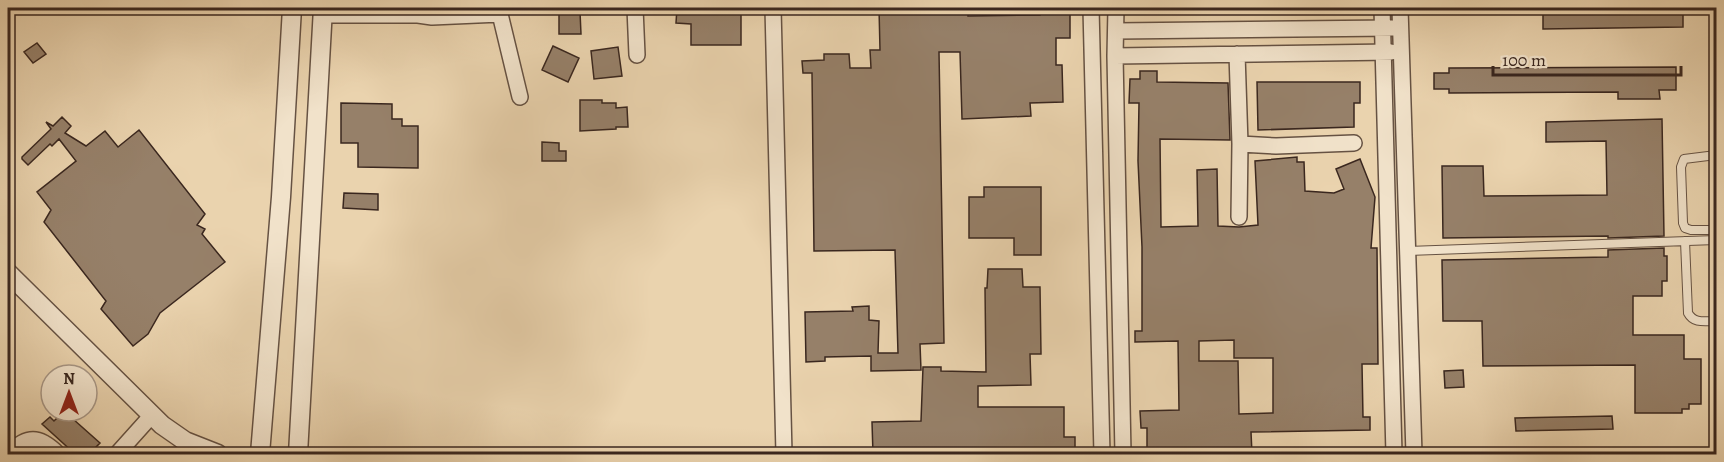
<svg xmlns="http://www.w3.org/2000/svg" width="1724" height="462" font-family="Alegreya,serif">
<style>
.building{fill:#968069;stroke:#3a271f;stroke-width:1.5;fill-rule:evenodd}
.lines{fill:none;stroke-linecap:round;stroke-linejoin:round}
.service-casing{stroke:#665243;stroke-width:10}
.minor-casing{stroke:#665243;stroke-width:18}
.tertiary-casing{stroke:#665243;stroke-width:21}
.service{stroke:#f1e2ca;stroke-width:8}
.minor{stroke:#f1e2ca;stroke-width:15}
.tertiary{stroke:#f1e2ca;stroke-width:18}
</style>
<rect width="100%" height="100%" fill="#ead3ae"/>
<filter id="stains"><feTurbulence type="fractalNoise" baseFrequency=".00333" numOctaves="4"/><feColorMatrix values="0 0 0 0 .2 0 0 0 0 .09 0 0 0 0 .02 0 0 0 .5 -.17"/></filter>
<radialGradient id="worn" r=".72"><stop offset=".6" stop-color="#630" stop-opacity="0"/><stop offset="1" stop-color="#630" stop-opacity=".3"/></radialGradient>
<path class="building" d="M677,8h64v37h-50v-21l-15,-1z
M879,8h89v8l72,-1v-7h30v30h-14v27h6l1,37 -33,1 1,13 -69,3 -2,-67h-21l5,291 -24,1 1,26 -50,1v-15l-46,1v4l-19,1 -1,-50 48,-1 -1,-4 17,-1v14l10,1 -1,32h20l-3,-103 -81,1 -2,-178h-9l-1,-12 22,-1v-6h25l1,14h21l-1,-18h10z
M1543,8h140v19l-140,2z
M559,12h21l1,22h-22z
M37,43l9,11 -13,9 -9,-11z
M553,46l26,12 -11,24 -26,-12z
M618,47l4,29 -28,3 -3,-28z
M1676,67v23h-17l1,9h-42v-7l-169,1v-4h-15v-16h15v-5z
M1140,71h17v11l71,1 2,57 -70,-1 1,88 37,-1 -1,-56 20,-1 1,57 21,1 19,-2 -3,-64 42,-4v5h7l1,29 29,2 10,-4 -8,-20 24,-10 15,38 -4,51h6l1,116h-16l1,53h7v13l-119,2 1,22h-105v-26h-6l-1,-17 39,-1 -1,-69 -43,1v-11h7v-84l-4,-86 1,-58h-10l1,-24h10zM1234,340v18h39v55l-34,1 -1,-53h-39v-20z
M1257,82h103v21h-6v24l-96,3z
M580,100h22v3h14v5l11,-1 1,20h-12v2l-36,2z
M341,103l51,1v15h10v7h16v42l-60,-1v-24h-17z
M62,117l9,9 -6,7 21,13 19,-15 13,16 21,-17 66,84 -8,11 8,4 -3,5 23,28 -65,51 -12,21 -15,12 -32,-37 5,-8 -62,-79 7,-12 -14,-18 39,-31 -17,-22 -7,7 -2,-2 -22,21 -6,-6v-2l29,-28 -5,-7 7,4z
M1662,119l2,117 -56,2v-2l-165,2 -1,-72h41l1,30 123,-1 -1,-54 -60,1v-20z
M542,142l17,1v8h7v10h-24z
M984,187h57v68h-27v-17h-45v-41h15z
M344,193l34,1v16l-35,-2z
M1664,248v8h3v25h-5v15h-29v39h51v24h17v45h-12v5h-7v4h-47v-48l-152,1 -1,-45h-39l-1,-61 166,-3v-7z
M988,269h34l1,18h17l1,67h-11l1,31 -53,1v21h86v30h11v17h-57v-6h-40v6h-105l-1,-32 49,-1 2,-54h18v4l45,1 -1,-84h2z
M1463,370l1,17 -19,1 -1,-17z
M64,411l36,32 -11,11h-14l-33,-30 8,-7 4,4z
M1612,416l1,13 -97,2 -1,-13z"/>
<g class="lines">
<g class="service-casing">
<path id="service" d="M1716,155l-32,4 -3,8 2,56 2,5 6,2h25
M1685,241l3,72c6,11 17,8 28,8
M1408,251l308,-11"/>
</g>
<g class="minor-casing">
<path id="minor" d="M500,8v6l20,83
M635,8l2,47
M773,8l11,446
M1091,8l11,446
M1116,8l-1,48 8,398
M1382,8l12,446
M1400,8l14,446
M323,15h95l14,2 68,-3
M1117,31l275,-3
M1237,54l3,90 36,2 78,-3
M1115,56l276,-4
M1239,217l1,-73
M8,454c19,-19 31,-19 50,0
M117,454l35,-39"/>
</g>
<g class="tertiary-casing">
<path id="tertiary" d="M8,273l154,152 23,16 33,13
M260,454l21,-257 11,-189
M298,454l25,-446"/>
</g>
<use href="#service" class="service"/>
<use href="#minor" class="minor"/>
<use href="#tertiary" class="tertiary"/>
</g>
<rect width="1724" height="462" fill="none" stroke="#ead3ae" stroke-width="30"/>
<rect x="9" y="9" width="1706" height="444" fill="none" stroke="#3a271f" stroke-width="3"/>
<rect x="15" y="15" width="1694" height="432" fill="none" stroke="#3a271f" stroke-width="1.5"/>
<g transform="translate(69 393)"><circle r="28" fill="#f1e2ca" stroke="#a89786" stroke-width="1.5"/>
<path d="M0-4.5L10 22L0 15L-10 22Z" fill="#8f2418"/>
<text y="-9" font-size="16" font-weight="bold" text-anchor="middle" fill="#3a271f">N</text>
</g>
<path d="M1493 66v9h188v-9" fill="none" stroke="#3a271f" stroke-width="3"/>
<text x="1502" y="66" font-size="18" fill="#3a271f" stroke="#f1e2ca" stroke-width="4.5" paint-order="stroke">100 m</text>
<rect width="100%" height="100%" filter="url(#stains)"/>
<rect width="100%" height="100%" fill="url(#worn)"/>
</svg>
